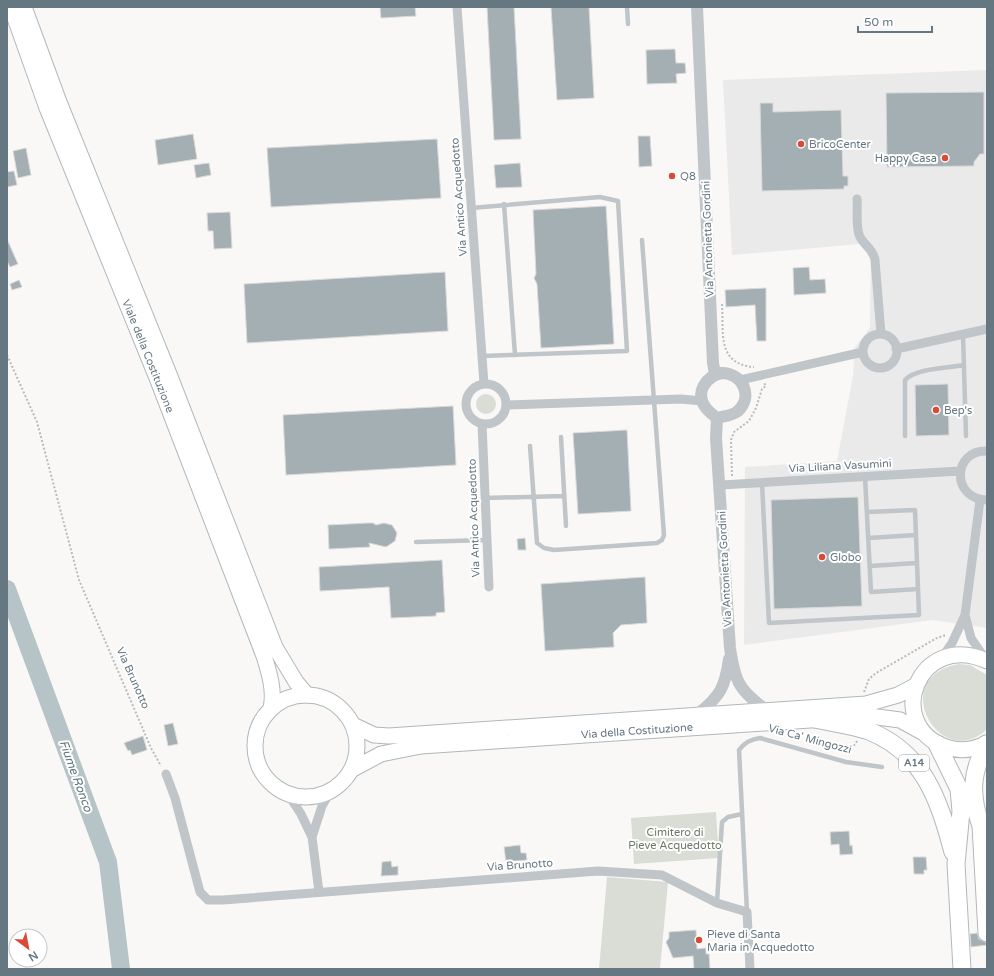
<svg xmlns="http://www.w3.org/2000/svg" width="994" height="976" font-family="'Varela Round',sans-serif">
<style>
.built{fill:#e9eae9}
.green{fill:#d9ddd6}
.lines{fill:none;stroke-linecap:round;stroke-linejoin:round}
.river{stroke:#b7c4c7;stroke-width:18}
.building{fill:#a4afb4;stroke:#dadad9}
.primary-casing{stroke:#b1b7ba;stroke-width:17}
.trunk-casing{stroke:#b3b8bb;stroke-width:17}
.motorway-casing{stroke:#b3b8bb;stroke-width:19}
.path{stroke:#b8bcbe;stroke-width:2;stroke-dasharray:2 2;stroke-linecap:butt}
.service{stroke:#bfc5c8;stroke-width:4.5}
.minor{stroke:#bfc5c8;stroke-width:9}
.tertiary{stroke:#bfc5c8;stroke-width:12}
.primary{stroke:#fff;stroke-width:15}
.trunk{stroke:#fff;stroke-width:15}
.motorway{stroke:#fff;stroke-width:17}
.poi-dot{fill:#da4a35;stroke:#fff;stroke-width:1.5}
.labels{text-anchor:middle;dominant-baseline:central;stroke-width:4;stroke-linejoin:round;paint-order:stroke}
.shield{fill:#fff;stroke:#93a0a6;stroke-width:1}
.shield-label{font-size:10px;font-weight:bold;fill:#657780}
.poi-label{font-size:11px;fill:#657780;stroke:#fff;text-anchor:start}
.street-label{font-size:11px;fill:#657780;stroke:#fff}
.park-label{font-size:11px;fill:#697864;stroke:#fff}
.water-label{font-size:12px;font-style:italic;fill:#60767a;stroke:#fff}
</style>
<rect width="100%" height="100%" fill="#f9f8f6"/>
<path class="built" d="M987,70v558l-54,-8 -189,25 1,-178 92,-6 16,-85 2,-29 15,-19 1,-85 -139,12 -9,-175z"/>
<path class="green" d="M476 404a10 10 0 1 1 20 0a10 10 0 1 1-20 0Z
M959,664l11,1 17,10v54c-46,45 -102,-52 -28,-65z
M716,812l3,46 -85,6 -3,-46z
M607,877l61,5 -8,87h-61z"/>
<g class="lines">
<path class="river" d="M7,589l101,273 13,107"/>
</g>
<path class="building" d="M380,7h35l1,9 -35,2z
M487,7h27l7,132 -27,1z
M551,7h38l5,91 -37,2z
M675,49l1,14h9l1,10 -10,1 1,9 -30,1 -1,-34z
M984,92v62h-4l-6,8v4l-87,1 -1,-74z
M760,103h13v9l68,-2 2,66h5v10h-4v3l-82,2z
M193,134l4,25 -39,6 -3,-25z
M638,136h12l2,30 -13,1z
M437,139l4,59 -170,9 -4,-59z
M26,148l5,27 -13,3 -5,-27z
M209,163l2,12 -15,3 -2,-13z
M520,163l2,24 -26,1 -2,-23z
M14,171l3,14 -10,2v-15z
M606,206l8,138 -73,4 -4,-64 -3,-6 2,-4 -3,-64z
M230,212l2,36 -18,1 -1,-18h-5l-1,-18z
M7,239l11,25 -8,3 -3,-6z
M809,267l1,13 15,-1 1,14 -32,2 -1,-27z
M445,272l3,59 -201,12 -3,-59z
M19,280l3,7 -10,3 -2,-6z
M766,288v53h-9l-2,-36 -29,2 -1,-17z
M948,384l1,51 -33,1 -1,-51z
M453,406l3,59 -170,10 -3,-60z
M627,430l4,81 -53,3 -5,-81z
M858,497l4,109 -88,3 -3,-109z
M368,523h5l3,2 8,-2 8,2 5,8 -2,8 -9,6 -17,-4 1,4 -41,2 -1,-24z
M525,538l1,12h-8l-1,-11z
M442,560l3,52 -9,1v3l-45,2 -2,-31 -69,4 -1,-24z
M645,577l2,46 -26,2 -8,8 1,14 -69,4 -4,-67z
M173,723l5,21 -10,2 -4,-21z
M143,736l4,14 -15,5 -2,-5 -2,1 -4,-8z
M849,831l1,15 2,-1 1,9 -13,1 -1,-11 -8,1 -1,-13z
M520,845l1,8h5l1,7 -21,2 -2,-15z
M913,857h13l1,13h-3v4h-10z
M391,861l1,6 6,-1v9l-17,1 1,-14z
M696,930l1,19 9,-1v6h3l1,15h-16l-1,-13 -20,2 -7,-16 3,-4v-6z
M977,933l2,6 8,4v2l-16,2 -1,-13z"/>
<g class="lines">
<g class="primary-casing">
<path id="primary" d="M987,661c-69,-31 -104,64 -41,86 14,5 28,3 41,-4
M255 746a51 51 0 1 1 102 0a51 51 0 1 1-102 0Z
M353,725l21,10 15,1 477,-32 32,-9 17,-9
M353,769l28,-15 40,-8 449,-30 30,4 22,12"/>
</g>
<g class="trunk-casing">
<path id="trunk" d="M11,7l36,101 110,270 107,278c5,16 11,35 7,52
M24,7l35,95 110,272 106,273 21,35 11,13"/>
</g>
<g class="motorway-casing">
<path id="motorway" d="M815,719c18,4 37,6 54,12 55,22 70,69 84,121
M937,744l22,45 2,22 -5,53 6,105
M986,744c-15,30 -16,51 -5,82l6,107"/>
</g>
<path class="path" d="M722,304c2,28 -6,60 32,63
M7,355l30,67 42,158 72,168 10,18
M732,476l-1,-36 3,-8 15,-11 7,-13 6,-19 4,-3 -2,-3
M864,692l5,-13 7,-6 61,-35 9,-3
M815,745l29,4 8,-1 6,-8"/>
<path class="service" d="M627,7l1,17
M504,204l11,151
M471,208l129,-11 18,4 9,150 -145,5
M963,335l3,101
M905,436v-56c11,-12 43,-12 59,-15
M561,437l5,89
M530,446l7,97 7,5 10,2 103,-7 5,-3 2,-5 -22,-295
M865,477l6,115 47,-3 -3,-79 -48,2
M762,483l7,140 150,-8 -1,-26
M485,498l79,-2
M868,538l48,-3
M416,542l71,-2
M870,566l47,-3
M717,902l5,-80 6,-5 14,-3
M747,912l-8,-162c6,-8 12,-11 21,-12l86,24 36,5"/>
<path class="minor" d="M457,7l27,377
M857,199c1,11 -2,28 3,38 5,9 13,12 15,23l6,74
M863 351a17 17 0 1 1 34 0a17 17 0 1 1-34 0Z
M896,349l91,-20
M740,380l123,-28
M466 404a20 20 0 1 1 40 0a20 20 0 1 1-40 0Z
M506,405l175,-6 21,2
M482,424l7,163
M987,451c-35,-1 -36,48 0,49
M721,485l239,-14
M965,615l6,23 15,22
M941,659l11,-16 13,-28 15,-115
M166,774l9,24 25,94 8,8h15l375,-29 64,4 55,28 30,9 3,57
M288,794l13,20 11,23 7,55
M312,837l10,-31 8,-14"/>
<path class="tertiary" d="M697,7l16,356 2,11
M722,373c20,0 32,23 16,38 -6,5 -13,5 -21,7 -4,-3 -8,-6 -11,-10 -12,-15 0,-32 16,-35z
M717,418l-1,20 14,210c5,34 9,42 36,62
M698,714c22,-18 27,-26 31,-55"/>
<use href="#primary" class="primary"/>
<use href="#trunk" class="trunk"/>
<use href="#motorway" class="motorway"/>
</g>
<g class="poi-dot">
<circle cx="801" cy="144" r="4"/>
<circle cx="945" cy="158" r="4"/>
<circle cx="672" cy="176" r="4"/>
<circle cx="936" cy="410" r="4"/>
<circle cx="822" cy="557" r="4"/>
<circle cx="699" cy="940" r="4"/>
</g>
<g class="labels">
<rect class="shield" x="899" y="755" width="30" height="16" rx="3"/>
<g class="shield-label">
<text x="914" y="763">A14</text>
</g>
<g class="poi-label">
<text x="809" y="144">BricoCenter</text>
<text x="937" y="158" text-anchor="end">Happy Casa</text>
<text x="680" y="176">Q8</text>
<text x="944" y="410">Bep's</text>
<text x="830" y="557">Globo</text>
<text x="707" y="934">Pieve di Santa<tspan x="707" dy="13">Maria in Acquedotto</tspan></text>
</g>
<g class="street-label">
<text transform="translate(459 197) rotate(-94)">Via Antico Acquedotto</text>
<text transform="translate(708 239) rotate(-92)">Via Antonietta Gordini</text>
<text transform="translate(148 356) rotate(68)">Viale della Costituzione</text>
<text transform="translate(840 466) rotate(-3)">Via Liliana Vasumini</text>
<text transform="translate(474 518) rotate(-92)">Via Antico Acquedotto</text>
<text transform="translate(725 569) rotate(-93)">Via Antonietta Gordini</text>
<text transform="translate(133 678) rotate(66)">Via Brunotto</text>
<text transform="translate(637 731) rotate(-4)">Via della Costituzione</text>
<text transform="translate(810 739) rotate(15)">Via Ca' Mingozzi</text>
<text transform="translate(520 865) rotate(-4)">Via Brunotto</text>
</g>
<g class="park-label">
<text x="675" y="832">Cimitero di<tspan x="675" dy="13">Pieve Acquedotto</tspan></text>
</g>
<g class="water-label">
<text transform="translate(76 776) rotate(70)">Fiume Ronco</text>
</g>
</g>
<rect width="994" height="976" fill="none" stroke="#657780" stroke-width="16"/>
<g transform="translate(28 948) rotate(148)"><circle r="19" fill="#ffffff" stroke="#c1c9cc"/>
<path d="M0-3L7 15L0 10L-7 15Z" fill="#da4a35"/>
<text y="-6" font-size="11" font-weight="bold" text-anchor="middle" fill="#657780">N</text>
</g>
<path d="M858 26v6h74v-6" fill="none" stroke="#657780" stroke-width="2"/>
<text x="864" y="26" font-size="12" fill="#657780" stroke="#ffffff" stroke-width="3" paint-order="stroke">50 m</text>
</svg>
